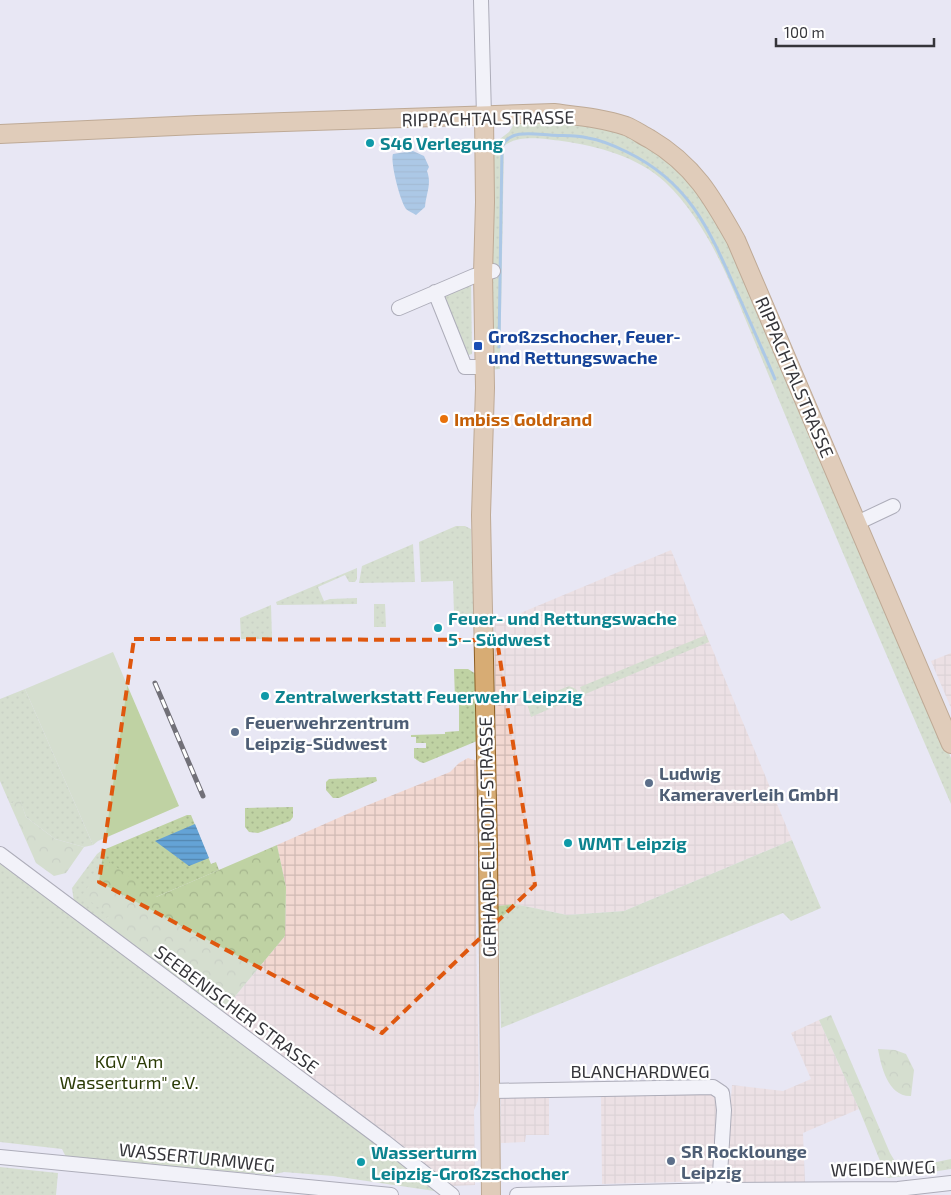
<svg xmlns="http://www.w3.org/2000/svg" width="951" height="1195" font-family="'Exo 2',sans-serif">
<style>
.industrial{fill:url(#industrial-grid)}
.grass{fill:url(#grass-dots)}
.forest{fill:url(#forest-crowns)}
.park{fill:#bfd2a3}
.water{fill:url(#water-rules)}
.lines{fill:none;stroke-linecap:round;stroke-linejoin:round}
.stream{stroke:#64a3d6;stroke-width:3}
.minor-casing{stroke:#676672;stroke-width:16}
.major-casing{stroke:#8d5f24;stroke-width:20}
.minor{stroke:#fff;stroke-width:14}
.major{stroke:#d7ac74;stroke-width:18}
.rail-casing{stroke:#717078;stroke-width:5}
.rail{stroke:#fff;stroke-width:3;stroke-dasharray:9;stroke-linecap:butt}
.marked{fill:none;stroke:#df570e;stroke-width:4;stroke-dasharray:10 6;stroke-linejoin:round}
.culture-dot{fill:#0f9aa8;stroke:#fff;stroke-width:2}
.transit-dot{fill:#1a4fb4;stroke:#fff;stroke-width:2}
.food-dot{fill:#e8710a;stroke:#fff;stroke-width:2}
.service-dot{fill:#5c6f8a;stroke:#fff;stroke-width:2}
.labels{text-anchor:middle;dominant-baseline:central;stroke-width:4.5;stroke-linejoin:round;paint-order:stroke}
.street-label{font-size:18px;fill:#35353a;stroke:#fff}
.culture-label{font-size:18px;font-weight:bold;fill:#0d838f;stroke:#fff;text-anchor:start}
.transit-label{font-size:18px;font-weight:bold;fill:#164399;stroke:#fff;text-anchor:start}
.food-label{font-size:18px;font-weight:bold;fill:#c56008;stroke:#fff;text-anchor:start}
.service-label{font-size:18px;font-weight:bold;fill:#4e5e75;stroke:#fff;text-anchor:start}
.park-label{font-size:18px;fill:#2c3c07;stroke:#fff}
</style>
<defs>
<pattern id="industrial-grid" width="8" height="8" patternUnits="userSpaceOnUse" patternTransform="scale(1.25)"><rect width="8" height="8" fill="#f2d8d1"/><path d="M0 4h8M4 0v8" fill="none" stroke="#d0bab4"/></pattern>
<pattern id="grass-dots" width="8" height="8" patternUnits="userSpaceOnUse" patternTransform="scale(1.25)"><rect width="8" height="8" fill="#bfd2a3"/><path d="M2 2h.1M6 6h.1" fill="none" stroke="#a5b58d" stroke-width="1.8" stroke-linecap="round"/></pattern>
<pattern id="forest-crowns" width="20" height="18" patternUnits="userSpaceOnUse" patternTransform="scale(1.25)"><rect width="20" height="18" fill="#bfd2a3"/><path d="M2 6a3 3 0 1 1 6 0M12 15a3 3 0 1 1 6 0" fill="none" stroke="#a5b58d"/></pattern>
<pattern id="water-rules" width="6" height="5" patternUnits="userSpaceOnUse" patternTransform="scale(1.25)"><rect width="6" height="5" fill="#64a3d6"/><path d="M0 2.5h6" fill="none" stroke="#5386af"/></pattern>
</defs>
<rect width="100%" height="100%" fill="#e8e7f4"/>
<path class="industrial" d="M671,550l121,290 -168,71 -57,4 -52,-11 -17,2 -4,-282z
M951,653v55l-20,-47z
M468,758l10,3 -2,169 3,156 -1,15 -4,9 1,75 -24,1 -228,-175 62,-75 1,-49 -9,-42 86,-38 87,-35 9,-9z
M819,1020l40,89 -56,24 2,50 -81,2 8,-100 51,6 28,-12 -20,-46z
M710,1093l7,2 3,7 -6,79 -112,3 -1,-88z
M549,1097v38h-23l-1,7 -24,1v-45z"/>
<path class="grass" d="M577,122l20,3 34,12 31,17 30,29 44,72 215,503v46c-51,-118 -102,-235 -151,-353 -16,-39 -32,-77 -48,-116 -22,-53 -44,-112 -87,-153 -27,-25 -67,-36 -103,-41 -17,-2 -44,-7 -58,5l-4,223 -10,1 2,-225 17,-13 5,-8z
M471,280l1,74 -7,2 -25,-62z
M456,526h9l6,3 3,85h-20l-1,-33 -32,1 -2,-40z
M413,544l2,38 -56,1 3,-17z
M357,568v11l-2,3h-6l-4,-7 -27,12 6,14 6,-2 27,-1v6l-80,1 -1,-3z
M374,604h11l1,23h-12z
M271,605l1,34h-31l-1,-21z
M706,635l3,7 -126,53 -3,-8z
M454,669h14l8,5 1,67 -53,22 -4,-1 -6,-4v-10h12v-5h-10v-6h-5v-2l34,-1v-2l14,-1v-30l-4,-1z
M569,686l7,3 3,7 -48,21 -4,-14z
M25,689l68,156 -9,2 -29,-8 -29,-22 -6,-17 -10,4 -10,-23v-82z
M376,777l1,4 -38,17h-6l-7,-8v-8l3,-3z
M293,807v10l-3,4 -32,12 -9,-1 -4,-5v-19z
M187,815h4l20,49 5,-2 3,8 -119,51 -26,-19 -2,-14 25,-34 4,-3z
M792,840l29,68 -30,13 -8,-8 -282,115 -3,-122 17,-2 52,11 57,-4z
M0,861l441,331 -108,-16 -49,-4 -13,3 -205,-18 -4,-8 -62,-7z
M951,1159v10l-44,7v-8z
M0,1167l58,6 -2,22h-56z"/>
<path class="forest" d="M20,799l6,18 29,22 29,8 -18,26 -12,3 -18,-13 -26,-59z
M277,845l9,42 -1,49 -62,75 -123,-90 10,-5 -28,-21 25,-35 49,37z
M831,1015l59,138 6,10 11,5v8l-20,2 -28,-69 -40,-89z
M878,1049l17,1 11,4 8,16 -3,26c-23,1 -30,-30 -33,-47z"/>
<path class="park" d="M113,652l66,154 -81,35 -5,4 -68,-156z"/>
<path class="water" d="M413,151l11,5 5,11 -2,4c5,13 -1,23 -2,36l-9,8c-3,-2 -8,-4 -10,-6 -6,-8 -16,-47 -13,-55z
M195,824l14,34 -20,8 -34,-25z"/>
<g class="lines">
<path class="stream" d="M499,347l3,-200c7,-18 32,-13 48,-12 12,1 26,0 38,3 13,2 27,8 39,14 62,30 82,77 108,136 14,31 27,61 40,91"/>
<g class="minor-casing">
<path id="minor" d="M481,0l3,116
M435,292l30,75h19
M399,308l75,-32 19,-5
M857,523l36,-17
M0,854l385,288 67,53
M489,1091l224,-4 9,6 2,17 -5,80
M0,1157l391,38
M517,1195l202,-5 179,-1 53,-6"/>
</g>
<g class="major-casing">
<path id="major" d="M484,116l1,86 -2,72 2,114 -4,127 7,336 3,344
M0,134l197,-9 357,-12c24,3 49,5 72,13 8,3 16,9 24,13 44,26 62,58 86,101l215,504"/>
</g>
<use href="#minor" class="minor"/>
<use href="#major" class="major"/>
<g class="rail-casing">
<path id="rail" d="M155,683l48,113"/>
</g>
<use href="#rail" class="rail"/>
</g>
<path d="M0 0H951V1195H0ZM134,639l363,1 38,245 -153,148 -283,-151z" fill="#e8e7f4" fill-opacity=".55" fill-rule="evenodd"/>
<path class="marked" d="M134,639l363,1 38,245 -153,148 -283,-151z"/>
<g class="culture-dot">
<circle cx="370" cy="143" r="5"/>
<circle cx="438" cy="628" r="5"/>
<circle cx="265" cy="696" r="5"/>
<circle cx="568" cy="843" r="5"/>
<circle cx="361" cy="1162" r="5"/>
</g>
<rect class="transit-dot" x="473" y="341" width="10" height="10" rx="2.5"/>
<circle class="food-dot" cx="444" cy="419" r="5"/>
<g class="service-dot">
<circle cx="235" cy="732" r="5"/>
<circle cx="649" cy="783" r="5"/>
<circle cx="671" cy="1161" r="5"/>
</g>
<g class="labels">
<g class="street-label">
<text transform="translate(488 118) rotate(-1)">RIPPACHTALSTRASSE</text>
<text transform="translate(795 377) rotate(67)">RIPPACHTALSTRASSE</text>
<text transform="translate(487 837) rotate(-91)">GERHARD-ELLRODT-STRASSE</text>
<text transform="translate(237 1009) rotate(37)">SEEBENISCHER STRASSE</text>
<text x="640" y="1071">BLANCHARDWEG</text>
<text transform="translate(197 1157) rotate(6)">WASSERTURMWEG</text>
<text transform="translate(883 1168) rotate(-2)">WEIDENWEG</text>
</g>
<g class="culture-label">
<text x="380" y="143">S46 Verlegung</text>
<text x="448" y="618">Feuer- und Rettungswache<tspan x="448" dy="21">5 – Südwest</tspan></text>
<text x="275" y="696">Zentralwerkstatt Feuerwehr Leipzig</text>
<text x="578" y="843">WMT Leipzig</text>
<text x="371" y="1152">Wasserturm<tspan x="371" dy="21">Leipzig-Großzschocher</tspan></text>
</g>
<g class="transit-label">
<text x="488" y="336">Großzschocher, Feuer-<tspan x="488" dy="21">und Rettungswache</tspan></text>
</g>
<g class="food-label">
<text x="454" y="419">Imbiss Goldrand</text>
</g>
<g class="service-label">
<text x="245" y="722">Feuerwehrzentrum<tspan x="245" dy="21">Leipzig-Südwest</tspan></text>
<text x="659" y="773">Ludwig<tspan x="659" dy="21">Kameraverleih GmbH</tspan></text>
<text x="681" y="1151">SR Rocklounge<tspan x="681" dy="21">Leipzig</tspan></text>
</g>
<g class="park-label">
<text x="129" y="1061">KGV "Am<tspan x="129" dy="21">Wasserturm" e.V.</tspan></text>
</g>
</g>
<path d="M776 38v8h158v-8" fill="none" stroke="#35353a" stroke-width="2.5"/>
<text x="784" y="38" font-size="15" fill="#35353a" stroke="#ffffff" stroke-width="4" paint-order="stroke">100 m</text>
</svg>
